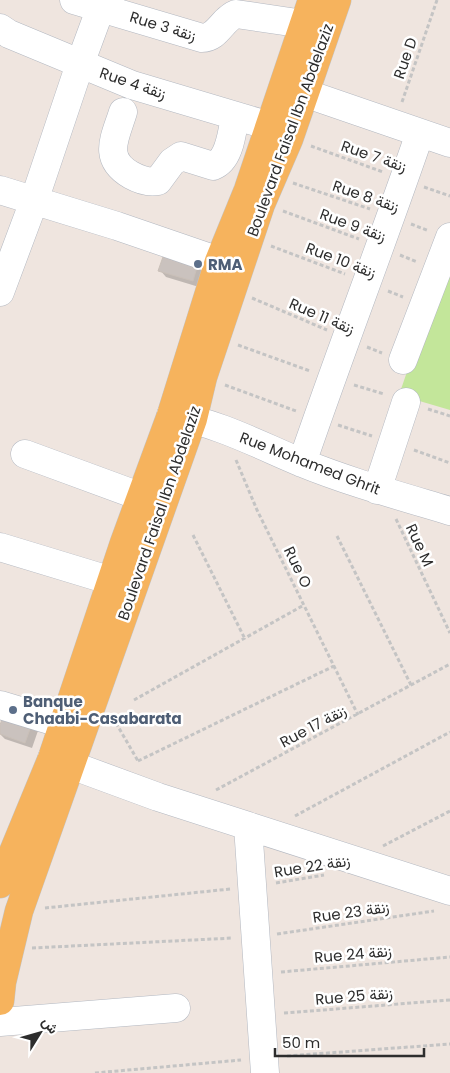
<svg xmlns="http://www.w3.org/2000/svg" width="450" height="1073" font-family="Poppins,Vazirmatn,sans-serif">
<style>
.green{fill:#c3e69a}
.shadow{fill:#0003}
.building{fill:#cac2be;stroke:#cac0b8}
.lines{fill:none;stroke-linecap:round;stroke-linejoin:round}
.minor-casing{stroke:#b3b8c1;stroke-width:29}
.major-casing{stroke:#c4c4c4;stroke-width:29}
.path{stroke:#c4c4c4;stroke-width:3;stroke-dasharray:4 2.5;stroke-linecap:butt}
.minor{stroke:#fff;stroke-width:28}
.major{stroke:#f6b35d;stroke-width:28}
.service-dot{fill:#5c6f8a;stroke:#fff;stroke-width:2}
.labels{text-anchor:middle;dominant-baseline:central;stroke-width:5;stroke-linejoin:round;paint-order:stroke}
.street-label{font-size:15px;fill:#2d2d2d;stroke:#fff}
.service-label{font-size:15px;font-weight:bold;fill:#4e5e75;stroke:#fff;text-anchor:start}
</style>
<rect width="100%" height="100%" fill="#efe5df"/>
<path class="green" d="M450,247v163l-51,-15z"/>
<path class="shadow" d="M197,265l7,7 -5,15 -33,-10 -6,-7z
M40,725l-8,23 -27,-9 -5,-5v-5z"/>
<path class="building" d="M164,254l34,10 -5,17 -35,-10z
M6,708l28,10 -9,25 -25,-9v-9z"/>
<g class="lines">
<g class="minor-casing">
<path id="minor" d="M74,0l128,38c16,0 20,-19 34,-24l68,10
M0,28l9,6 123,51 138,41
M284,86l166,57
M123,112c-8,26 -21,46 8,63 9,5 17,8 27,6l14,-19 9,-6 32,10c17,-6 19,-34 22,-50
M0,190l117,36 102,35
M0,292l34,-91 46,-137 21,-57 9,-7
M403,360l47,-123
M171,415c47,8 86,29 129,47 49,20 100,34 150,49
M25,454l117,43
M302,463c38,-111 80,-219 118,-330
M377,490l29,-88
M0,547l112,34
M0,705l63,19
M52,758l106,39 292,94
M248,826l17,247
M0,1022l176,-14"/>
</g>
<g class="major-casing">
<path id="major" d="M0,884l52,-126 72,-215 47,-128 48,-154 29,-71 64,-190
M0,1001l2,-19 17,-71 174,-492 10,-42 58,-173 28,-65 48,-139"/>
</g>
<path class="path" d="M402,102l35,-102
M311,146l72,26
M293,183l77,26
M424,187l26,9
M283,211l76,28
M411,224l18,7
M271,246l74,28
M400,255l17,7
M388,291l15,6
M252,298l75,32
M238,345l72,26
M367,347l15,6
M225,385l71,26
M354,385l30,9
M428,409l22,7
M338,425l34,11
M414,450l36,13
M236,460l21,50 101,205
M396,519l54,114
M193,535l52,104
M337,536l74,149
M134,700l170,-95
M116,723l22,38
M138,761l196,-95
M216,790l234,-126
M295,816l155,-84
M383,846l67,-35
M276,883l48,-8
M45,908l185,-19
M277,934l157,-23
M32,948l201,-10
M281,972l169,-15
M284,1013l166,-13
M287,1056l163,-12
M95,1073l146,-13"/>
<use href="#minor" class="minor"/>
<use href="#major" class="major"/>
</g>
<g class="service-dot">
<circle cx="198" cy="264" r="5"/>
<circle cx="13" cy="710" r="5"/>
</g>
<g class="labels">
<g class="street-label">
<text transform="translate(163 26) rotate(17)">Rue 3 زنقة</text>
<text transform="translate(405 58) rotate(-71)">Rue D</text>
<text transform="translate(133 83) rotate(19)">Rue 4 زنقة</text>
<text transform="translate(290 130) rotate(-70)">Boulevard Faisal Ibn Abdelaziz</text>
<text transform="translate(374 156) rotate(19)">Rue 7 زنقة</text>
<text transform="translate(366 196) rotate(19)">Rue 8 زنقة</text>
<text transform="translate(353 225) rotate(20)">Rue 9 زنقة</text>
<text transform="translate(341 260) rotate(21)">Rue 10 زنقة</text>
<text transform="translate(322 316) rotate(23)">Rue 11 زنقة</text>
<text transform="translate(310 463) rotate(21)">Rue Mohamed Ghrit</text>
<text transform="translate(159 513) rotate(-71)">Boulevard Faisal Ibn Abdelaziz</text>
<text transform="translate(420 545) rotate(65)">Rue M</text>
<text transform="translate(298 567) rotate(64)">Rue O</text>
<text transform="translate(313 726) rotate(-28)">Rue 17 زنقة</text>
<text transform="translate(312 866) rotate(-9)">Rue 22 زنقة</text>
<text transform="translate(351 912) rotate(-8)">Rue 23 زنقة</text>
<text transform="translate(353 954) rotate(-5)">Rue 24 زنقة</text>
<text transform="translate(354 996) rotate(-5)">Rue 25 زنقة</text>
</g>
<g class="service-label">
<text x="208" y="264">RMA</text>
<text x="23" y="701">Banque<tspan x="23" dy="17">Chaabi-Casabarata</tspan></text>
</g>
</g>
<g transform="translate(40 1033) rotate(53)" stroke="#ffffff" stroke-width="4" paint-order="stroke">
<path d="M0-4L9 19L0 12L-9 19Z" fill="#2d2d2d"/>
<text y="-8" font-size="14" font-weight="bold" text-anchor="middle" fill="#2d2d2d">ش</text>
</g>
<path d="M275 1048v8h149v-8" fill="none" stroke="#2d2d2d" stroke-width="2.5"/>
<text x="282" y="1048" font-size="15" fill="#2d2d2d" stroke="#ffffff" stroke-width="4" paint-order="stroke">50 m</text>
</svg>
